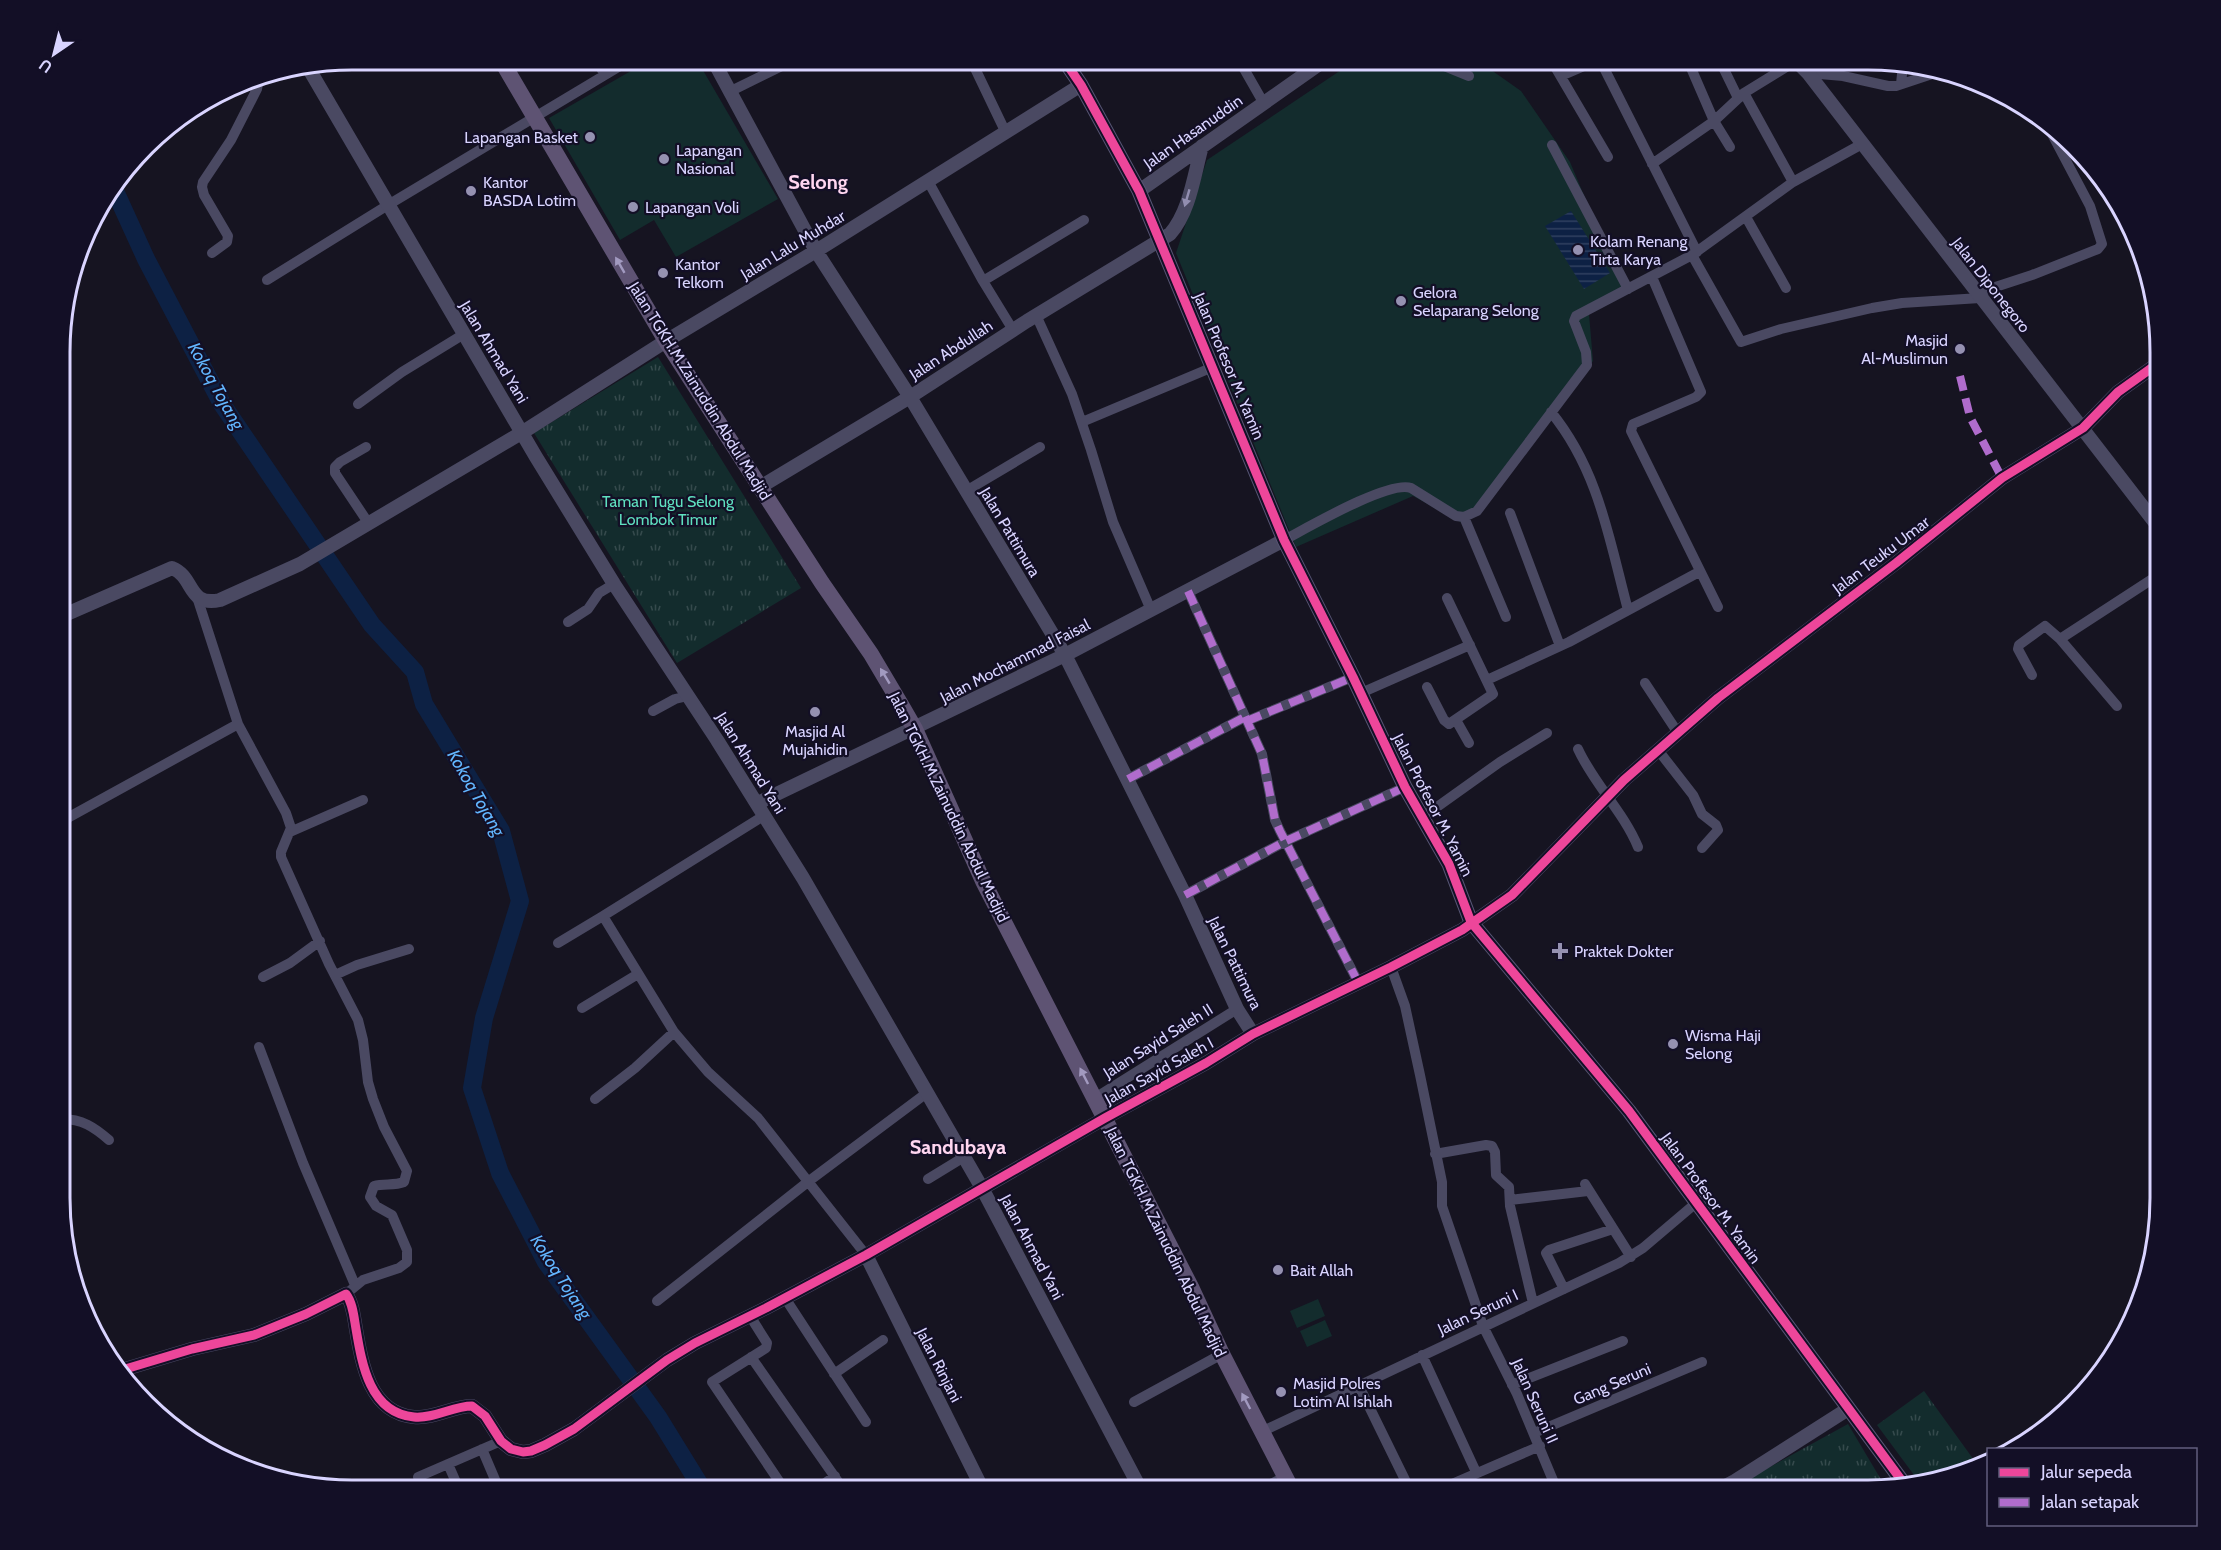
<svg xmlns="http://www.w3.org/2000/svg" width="2221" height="1550" font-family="Cabin,sans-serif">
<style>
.grass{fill:url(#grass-tufts)}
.pitch{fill:#132c2d}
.water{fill:url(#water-rules)}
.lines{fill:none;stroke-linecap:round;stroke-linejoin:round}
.river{stroke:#0d2144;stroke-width:18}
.minor{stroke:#4a4962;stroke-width:10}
.tertiary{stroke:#4a4962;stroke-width:14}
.secondary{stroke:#575674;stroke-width:15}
.primary{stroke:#5e5373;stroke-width:16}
.quiet{stroke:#b06ccc;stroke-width:8;stroke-dasharray:15 8;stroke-linecap:butt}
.cycleway-casing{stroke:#130f26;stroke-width:13}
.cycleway{stroke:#ed469a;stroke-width:9}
.oneway{fill:#928eb0}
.oneway2{fill:#a29ac0}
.poi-dot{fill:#9591b1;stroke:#130f26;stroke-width:2}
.labels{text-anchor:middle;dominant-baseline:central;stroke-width:4.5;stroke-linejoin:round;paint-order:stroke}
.street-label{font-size:16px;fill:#d9d4ff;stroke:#130f26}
.poi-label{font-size:16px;fill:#d9d4ff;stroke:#130f26;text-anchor:start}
.park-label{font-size:16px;fill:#5fe0c0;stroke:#130f26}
.water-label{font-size:18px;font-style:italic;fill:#62b6ff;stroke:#130f26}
.quarter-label{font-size:20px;font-weight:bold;fill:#ffd6f0;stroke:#130f26}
.rim{fill:none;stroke:#d9d4ff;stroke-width:3}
</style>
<defs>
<pattern id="grass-tufts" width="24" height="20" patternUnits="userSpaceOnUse" patternTransform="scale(1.5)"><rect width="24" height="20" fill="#132c2d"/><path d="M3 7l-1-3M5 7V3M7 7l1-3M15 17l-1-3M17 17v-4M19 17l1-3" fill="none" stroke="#354a4c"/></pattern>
<pattern id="water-rules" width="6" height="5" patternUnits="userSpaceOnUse" patternTransform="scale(1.5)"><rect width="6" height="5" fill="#0d2144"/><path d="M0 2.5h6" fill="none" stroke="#304060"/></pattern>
</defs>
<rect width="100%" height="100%" fill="#161421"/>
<path class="grass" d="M658,357l143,231 -124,75 -143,-230z
M1924,1391l55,76 -35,13 -24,3 -43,-58z
M1848,1424l38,64 -17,2h-141z"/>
<path class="pitch" d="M650,60h47l81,139 -102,58 -22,-37 -34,20 -71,-122z
M1356,60h121l44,31 49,71 53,126 -34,26 4,47 -129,163 -51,-28 -117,51 -120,-294 31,-93z
M1318,1299l7,17 -28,12 -7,-17z
M1325,1320l7,16 -25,11 -7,-16z"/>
<path class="water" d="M1571,211l39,62 -26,16 -39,-63z"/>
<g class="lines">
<path class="river" d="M115,191l31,68 76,145 150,221 43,47 9,32 77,127 19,70 -36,117 -12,70 28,85 46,89 112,155 45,73"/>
<path class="minor" d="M596,60l9,15
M971,60l35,73
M1239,60l24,42
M1408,60l34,5 27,11
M1551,60l57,97
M1600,60l97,192
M1688,61l26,60 16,26
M1720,61l18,37
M1808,73l35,3 45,10h8l45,-15
M1561,76l37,-16
M1901,84l2,-20
M731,91l63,-31
M1744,93l49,89
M1552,145l76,144
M1652,164l62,-43 30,-28 52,-32
M928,181l55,100 30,49
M1746,217l40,71
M212,253l15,-11 1,-6 -24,-41 -2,-8 1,-5 28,-42 26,-51 2,-11
M1692,255l49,87 40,-13 91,-21 30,-5 78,-5
M1652,277l49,115 -5,5 -63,27 -2,7 87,176
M267,280l121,-75 242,-145
M983,281l101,-61
M1977,293l55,-18 66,-26 4,-5 -12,-38 -46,-87
M1036,315l36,79 19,56 22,72 38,88
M358,404l44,-32 62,-38
M1551,412c48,59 58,127 77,198
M1082,422l131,-55
M366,447l-26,15 -5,5v6l34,51
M966,491l74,-44
M1510,513l50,133
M1464,517l42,100
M1284,540c23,-12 105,-60 127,-52l45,28 8,1 13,-6 110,-146 -1,-13 -12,-31 2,-5 116,-61 101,-73 69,-38
M1188,591l74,163 13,66 5,11 78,151
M197,597l41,127 48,89 5,15 -10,24v5l48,107 29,56 5,20 5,42 5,17 11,28 23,44 -3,11c-10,4 -20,1 -30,4l-4,11 6,9 16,9 15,35v12l-8,6 -36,12 -17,14
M568,622l20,-13 11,-16 15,-9
M2060,639l100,-65
M2032,675l-14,-26 1,-4 26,-19 15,13 57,67
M1487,680l82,-38 130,-70
M1645,683l33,50
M1427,687l17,33 5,4 44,-30 -46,-96
M1361,693l109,-48
M653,711l22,-12 13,-3
M1456,720l13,23
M1247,721l106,-44
M1578,749c16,35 45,62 60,98
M1658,750l35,45 9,19 14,11 2,5 -16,18
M1128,779l117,-62
M765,815l-162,101 71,116 34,40 50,46 108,137
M1423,817l77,-55 47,-29
M62,821l176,-97
M290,832l73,-32
M1185,895l101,-54 119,-54
M558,943l45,-27
M1391,967l14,39 15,69 22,107v24l41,120 34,68 40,96
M335,975l22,-10 52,-16
M263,977l27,-14 30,-22
M582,1008l56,-34
M259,1047l44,116 52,122
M1095,1098l142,-89
M595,1099l40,-31 39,-36
M62,1119c20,0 32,8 47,21
M1435,1154l51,-9 6,1 3,6 1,23 13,12 1,19 23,97
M928,1179l36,-22
M1585,1184l46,73
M1510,1200l78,-9
M1564,1289l-18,-36 3,-3 64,-21
M785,1298l81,124
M657,1301l152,-120 119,-89
M750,1316l17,27 -1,5 -54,34 73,108
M1422,1355l54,117
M751,1357l93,133
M834,1374l49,-34
M1512,1385l111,-44
M1359,1386l51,104
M1134,1402l88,-48
M1263,1431l356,-168 24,-15 53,-45
M1534,1433l168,-71
M482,1449l17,40
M448,1464l11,25
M418,1477l83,-36
M815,1490l20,-14
M1260,1490l26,-14
M1438,1490l102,-44"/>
<path class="tertiary" d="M713,60l103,191 94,146 155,258 120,240 52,114 16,25
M1796,61l12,12 352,456
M309,69l227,388 78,127 103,156 86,138 179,310 159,302
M1139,191l186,-131
M760,487l150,-90 117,-76 143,-87c20,-23 24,-59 32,-88
M62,616l110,-48c23,9 15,39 48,32l80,-36 223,-132 143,-91 150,-90 265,-166
M758,803l307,-148 219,-115
M866,1255l117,235
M122,1370l70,-21 62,-14 52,-21 40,-20c7,9 8,24 10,35 6,36 14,84 58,88 20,2 39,-11 58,-11l13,10 16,25 10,8 12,3 8,-1 14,-6 29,-16 93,-69 28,-17 71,-35 100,-53 239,-137 101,-55 47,-29 138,-67 71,-37 50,-35 112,-115 94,-82 178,-135 106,-85 81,-50 35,-36 42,-30
M1718,1490l17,-9 113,-72"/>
<path class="secondary" d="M1064,60l17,25 58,106 145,349 69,137 52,110 44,77 22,58 158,189 276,374"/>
<path class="primary" d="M501,60l165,281 156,242 49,71 32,54 12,21 68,152 209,408 30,65 70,136"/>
<path class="quiet" d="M1960,376l10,41 32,61
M1188,591l74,163 13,66 5,11 78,151
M1247,721l106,-44
M1128,779l117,-62
M1185,895l101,-54 119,-54"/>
<g class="cycleway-casing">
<path id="cycleway" d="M1064,60l17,25 58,106 145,349 69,137 52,110 44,77 22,58 158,189 276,374
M122,1370l70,-21 62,-14 52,-21 40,-20c7,9 8,24 10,35 6,36 14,84 58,88 20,2 39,-11 58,-11l13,10 16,25 10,8 12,3 8,-1 14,-6 29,-16 93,-69 28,-17 71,-35 100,-53 239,-137 101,-55 47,-29 138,-67 71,-37 50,-35 112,-115 94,-82 178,-135 106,-85 81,-50 35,-36 42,-30"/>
</g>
<use href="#cycleway" class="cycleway"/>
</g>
<defs><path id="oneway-solid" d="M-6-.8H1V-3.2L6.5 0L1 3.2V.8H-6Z" transform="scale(1.5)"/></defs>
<use class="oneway" href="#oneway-solid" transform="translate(1187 198) rotate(106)"/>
<g class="oneway2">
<use href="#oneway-solid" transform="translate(620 265) rotate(-120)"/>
<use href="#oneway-solid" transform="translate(885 676) rotate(-121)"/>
<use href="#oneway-solid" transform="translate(1084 1076) rotate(-117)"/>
<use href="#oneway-solid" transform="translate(1246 1401) rotate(-118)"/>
</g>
<g class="poi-dot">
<circle cx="590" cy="137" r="6"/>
<circle cx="664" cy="159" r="6"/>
<circle cx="471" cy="191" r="6"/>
<circle cx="633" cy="207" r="6"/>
<circle cx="1578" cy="250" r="6"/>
<circle cx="663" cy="273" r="6"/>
<circle cx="1401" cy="301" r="6"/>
<circle cx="1960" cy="349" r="6"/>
<circle cx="815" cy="712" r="6"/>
<path d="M1557 942h6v6h6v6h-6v6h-6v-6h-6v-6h6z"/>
<circle cx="1673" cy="1044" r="6"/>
<circle cx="1278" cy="1270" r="6"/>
<circle cx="1281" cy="1392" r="6"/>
</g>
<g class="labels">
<g class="street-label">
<text transform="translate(1193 132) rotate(-35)">Jalan Hasanuddin</text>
<text transform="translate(793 245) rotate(-31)">Jalan Lalu Muhdar</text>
<text transform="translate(1991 285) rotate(52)">Jalan Diponegoro</text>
<text transform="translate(951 350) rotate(-33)">Jalan Abdullah</text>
<text transform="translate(494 352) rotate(59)">Jalan Ahmad Yani</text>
<text transform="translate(1229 366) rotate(67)">Jalan Profesor M. Yamin</text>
<text transform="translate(700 391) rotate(58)">Jalan TGKH.M.Zainuddin Abdul Madjid</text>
<text transform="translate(1010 532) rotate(59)">Jalan Pattimura</text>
<text transform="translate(1881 555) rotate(-37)">Jalan Teuku Umar</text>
<text transform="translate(1015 661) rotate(-27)">Jalan Mochammad Faisal</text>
<text transform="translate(751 763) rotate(58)">Jalan Ahmad Yani</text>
<text transform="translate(1433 805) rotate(63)">Jalan Profesor M. Yamin</text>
<text transform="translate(949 807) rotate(64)">Jalan TGKH.M.Zainuddin Abdul Madjid</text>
<text transform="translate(1235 963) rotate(64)">Jalan Pattimura</text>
<text transform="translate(1158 1041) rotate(-32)">Jalan Sayid Saleh II</text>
<text transform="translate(1159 1071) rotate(-29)">Jalan Sayid Saleh I</text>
<text transform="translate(1711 1198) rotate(54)">Jalan Profesor M. Yamin</text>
<text transform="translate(1166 1242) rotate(64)">Jalan TGKH.M.Zainuddin Abdul Madjid</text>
<text transform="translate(1032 1247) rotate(62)">Jalan Ahmad Yani</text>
<text transform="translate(1478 1312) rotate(-25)">Jalan Seruni I</text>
<text transform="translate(939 1365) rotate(63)">Jalan Rinjani</text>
<text transform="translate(1612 1384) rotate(-23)">Gang Seruni</text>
<text transform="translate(1535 1401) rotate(66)">Jalan Seruni II</text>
</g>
<g class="poi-label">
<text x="578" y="137" text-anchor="end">Lapangan Basket</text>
<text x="676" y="150">Lapangan<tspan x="676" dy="18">Nasional</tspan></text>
<text x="483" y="182">Kantor<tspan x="483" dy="18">BASDA Lotim</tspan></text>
<text x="645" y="207">Lapangan Voli</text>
<text x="1590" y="241">Kolam Renang<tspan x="1590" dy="18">Tirta Karya</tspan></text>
<text x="675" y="264">Kantor<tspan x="675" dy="18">Telkom</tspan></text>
<text x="1413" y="292">Gelora<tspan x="1413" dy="18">Selaparang Selong</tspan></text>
<text x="1948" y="340" text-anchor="end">Masjid<tspan x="1948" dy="18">Al-Muslimun</tspan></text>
<text x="815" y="731" text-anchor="middle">Masjid Al<tspan x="815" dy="18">Mujahidin</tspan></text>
<text x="1574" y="951">Praktek Dokter</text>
<text x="1685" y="1035">Wisma Haji<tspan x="1685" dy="18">Selong</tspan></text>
<text x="1290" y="1270">Bait Allah</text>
<text x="1293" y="1383">Masjid Polres<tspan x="1293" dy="18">Lotim Al Ishlah</tspan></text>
</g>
<g class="park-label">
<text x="668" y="501">Taman Tugu Selong<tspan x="668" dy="18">Lombok Timur</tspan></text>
</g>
<g class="water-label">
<text transform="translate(216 386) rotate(61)">Kokoq Tojang</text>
<text transform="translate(476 793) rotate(60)">Kokoq Tojang</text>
<text transform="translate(561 1277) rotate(57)">Kokoq Tojang</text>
</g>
<g class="quarter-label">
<text x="818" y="182">Selong</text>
<text x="958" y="1147">Sandubaya</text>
</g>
</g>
<path d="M0 0H2221V1550H0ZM352 70H1868A282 282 0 0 1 2150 352V1198A282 282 0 0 1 1868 1480H352A282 282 0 0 1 70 1198V352A282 282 0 0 1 352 70Z" fill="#130f26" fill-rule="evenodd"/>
<path class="rim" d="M352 70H1868A282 282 0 0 1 2150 352V1198A282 282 0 0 1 1868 1480H352A282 282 0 0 1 70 1198V352A282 282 0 0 1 352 70Z"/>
<rect x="1987" y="1448" width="210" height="78" fill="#130f26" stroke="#625e7d" stroke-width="1.5"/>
<rect x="1999" y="1468" width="30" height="9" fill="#ed469a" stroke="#625e7d" stroke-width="1.5"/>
<text x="2041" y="1478" font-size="18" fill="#d9d4ff">Jalur sepeda</text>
<rect x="1999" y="1498" width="30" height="9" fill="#b06ccc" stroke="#625e7d" stroke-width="1.5"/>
<text x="2041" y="1508" font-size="18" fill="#d9d4ff">Jalan setapak</text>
<g transform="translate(54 54) rotate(215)" stroke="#130f26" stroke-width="4.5" paint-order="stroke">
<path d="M0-4.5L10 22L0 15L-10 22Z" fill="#d9d4ff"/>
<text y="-9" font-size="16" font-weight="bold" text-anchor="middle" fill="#d9d4ff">U</text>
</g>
</svg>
